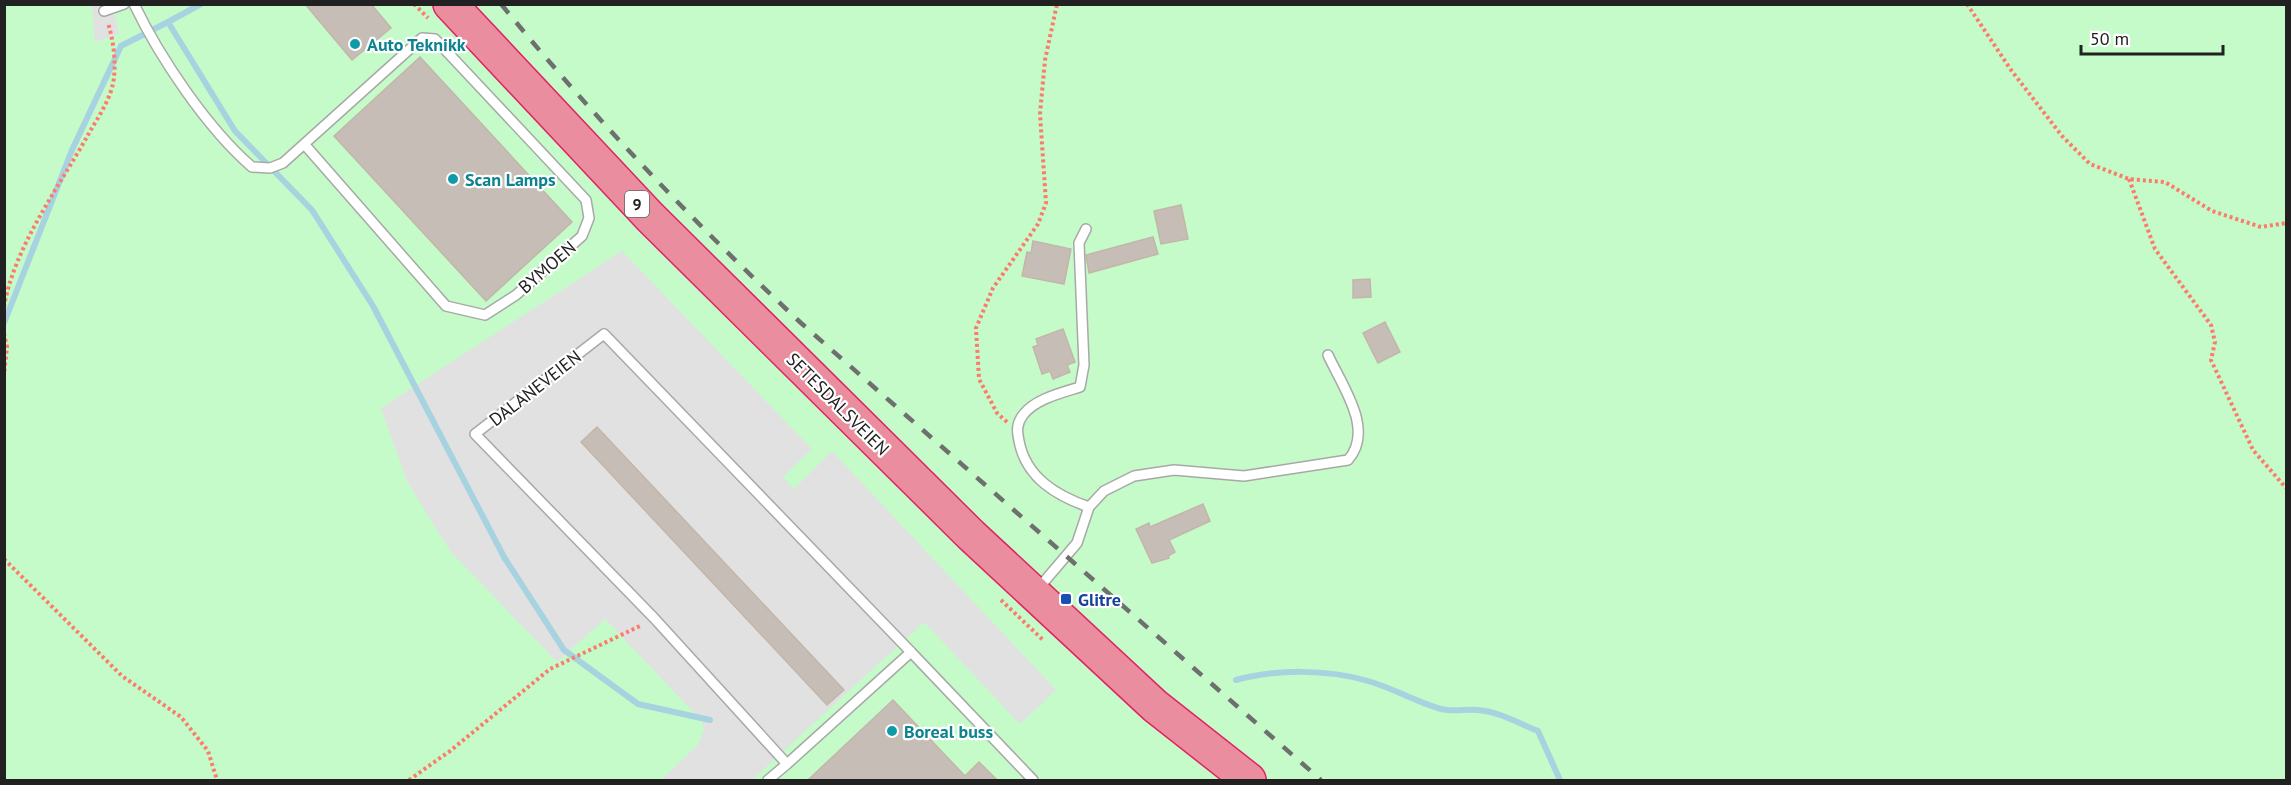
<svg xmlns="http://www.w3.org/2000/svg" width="2291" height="785" font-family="'PT Sans',sans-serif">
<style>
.park{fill:#c4fbc9}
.parking{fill:#e1e1e1}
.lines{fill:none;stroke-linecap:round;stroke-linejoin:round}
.stream{stroke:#a7d3e0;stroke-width:6}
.building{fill:#c6beb6;stroke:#c4b5a9;stroke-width:1.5}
.lane-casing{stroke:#a8a8a8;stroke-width:12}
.highway-casing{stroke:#e02364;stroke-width:36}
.path{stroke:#fd7b6c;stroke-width:4;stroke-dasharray:3 3;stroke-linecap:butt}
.lane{stroke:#fff;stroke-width:9}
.highway{stroke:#ea8e9f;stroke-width:33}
.rail{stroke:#6f6f6f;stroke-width:4.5;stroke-dasharray:12 12;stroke-linecap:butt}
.culture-dot{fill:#0f9aa8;stroke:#fff;stroke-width:2}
.transit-dot{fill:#1a4fb4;stroke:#fff;stroke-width:2}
.labels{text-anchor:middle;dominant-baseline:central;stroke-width:4.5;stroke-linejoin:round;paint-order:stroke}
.shield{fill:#fff;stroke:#646464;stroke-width:1.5}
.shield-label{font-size:16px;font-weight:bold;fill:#212121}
.culture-label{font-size:18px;font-weight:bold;fill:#0d838f;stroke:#fff;text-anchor:start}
.street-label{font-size:18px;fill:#212121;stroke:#fff}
.transit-label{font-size:18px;font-weight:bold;fill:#164399;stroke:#fff;text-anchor:start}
</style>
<rect width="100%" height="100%" fill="#f1eee7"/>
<path class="park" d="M5,5h2281v775h-2281z"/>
<path class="parking" d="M92,5h20l7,29 -24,8z
M622,251l190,198 -29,28 11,12 38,-38 224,239 -36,34 -96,-102 -172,158h-91l37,-35 6,-16 -2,-8 -97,-102 -48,43 -107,-111 -43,-70 -26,-73z"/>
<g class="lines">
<path class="stream" d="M168,22l33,-18
M4,323l68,-173 49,-104 47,-24 67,109 77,79 61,96 131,251 60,93 74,54 72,16
M1236,680c39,-11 92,-11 132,1 25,7 48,21 73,28 13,3 24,0 37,1 22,2 40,13 60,21l22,49"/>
</g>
<path class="building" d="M305,4h66l20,24 -39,32z
M420,57l152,165 -86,79 -152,-165z
M1181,205l7,34 -27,5 -7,-33z
M1153,237l5,17 -69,19 -3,-18z
M1033,241l38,8 -7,35 -42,-8 5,-24 4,1z
M1370,279l1,18 -18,1v-18z
M1385,322l15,30 -22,11 -15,-30z
M1063,329l12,33 -8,3 3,7 -17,7 -3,-8 -8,3 -9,-27 5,-2 -2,-6z
M597,427l247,263 -17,15 -246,-263z
M1203,504l7,17 -41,19 6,12 -7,4 1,2 -17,5 -16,-34 13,-6 1,4z
M893,700l72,76 14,-14 18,18h-189z"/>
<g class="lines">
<g class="lane-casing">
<path id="lane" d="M134,4c26,54 73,124 118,163l18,1 13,-5 139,-125 13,1 151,161 3,18 -7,18 -66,59 -31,20 -39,-9 -141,-161
M104,11l20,-7
M1086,229l-7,14 5,122 -4,22c-19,6 -45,12 -57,28 -7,9 -6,17 -4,26 7,37 38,55 70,66
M1037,590l40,-47 12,-36 15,-16 30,-15 40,-6 70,6 104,-16c27,-30 -6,-74 -20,-105
M787,764l124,-112 122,128
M768,780l19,-16 -133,-146 -179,-184 129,-100 307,318"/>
</g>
<g class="highway-casing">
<path id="highway" d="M450,4l200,213 321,318 184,171 94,74"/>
</g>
<path class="path" d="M414,4l14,14
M1967,4l44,66 51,66 28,28 39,15 36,3 47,29 49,16 25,-4
M2129,179l26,70 56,76 4,17 -4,18 42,90 33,38
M4,307c10,-60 55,-120 84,-172 10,-18 24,-37 26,-58 2,-17 -1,-38 -6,-54
M4,333l3,14 -3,28
M1007,422l-10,-9 -18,-34 -3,-51 17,-40 45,-64 8,-21 -6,-89 5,-54 12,-56
M4,559l118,117 59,41 27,34 9,29
M1001,600l42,40
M409,780l41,-29 100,-82 92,-44"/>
<use href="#lane" class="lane"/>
<use href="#highway" class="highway"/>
<path class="rail" d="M501,4c93,114 193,219 300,319l520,457"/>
</g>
<g class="culture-dot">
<circle cx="355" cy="44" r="6"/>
<circle cx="453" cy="179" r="6"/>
<circle cx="892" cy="731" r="6"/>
</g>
<rect class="transit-dot" x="1060" y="593" width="12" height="12" rx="3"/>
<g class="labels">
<rect class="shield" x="625" y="191" width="24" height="26" rx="4.5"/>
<g class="shield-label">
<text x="637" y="204">9</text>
</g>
<g class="culture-label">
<text x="367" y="44">Auto Teknikk</text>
<text x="465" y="179">Scan Lamps</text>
<text x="904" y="731">Boreal buss</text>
</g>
<g class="street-label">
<text transform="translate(547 267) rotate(-41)">BYMOEN</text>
<text transform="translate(535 388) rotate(-38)">DALANEVEIEN</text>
<text transform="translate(838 404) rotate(45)">SETESDALSVEIEN</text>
</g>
<g class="transit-label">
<text x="1078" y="599">Glitre</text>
</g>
</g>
<rect width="2291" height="785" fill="none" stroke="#212121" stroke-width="12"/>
<path d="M2081 45v9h142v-9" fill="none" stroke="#212121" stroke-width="3"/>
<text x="2090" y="45" font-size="18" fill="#212121" stroke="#ffffff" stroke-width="4.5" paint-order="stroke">50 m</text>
</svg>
